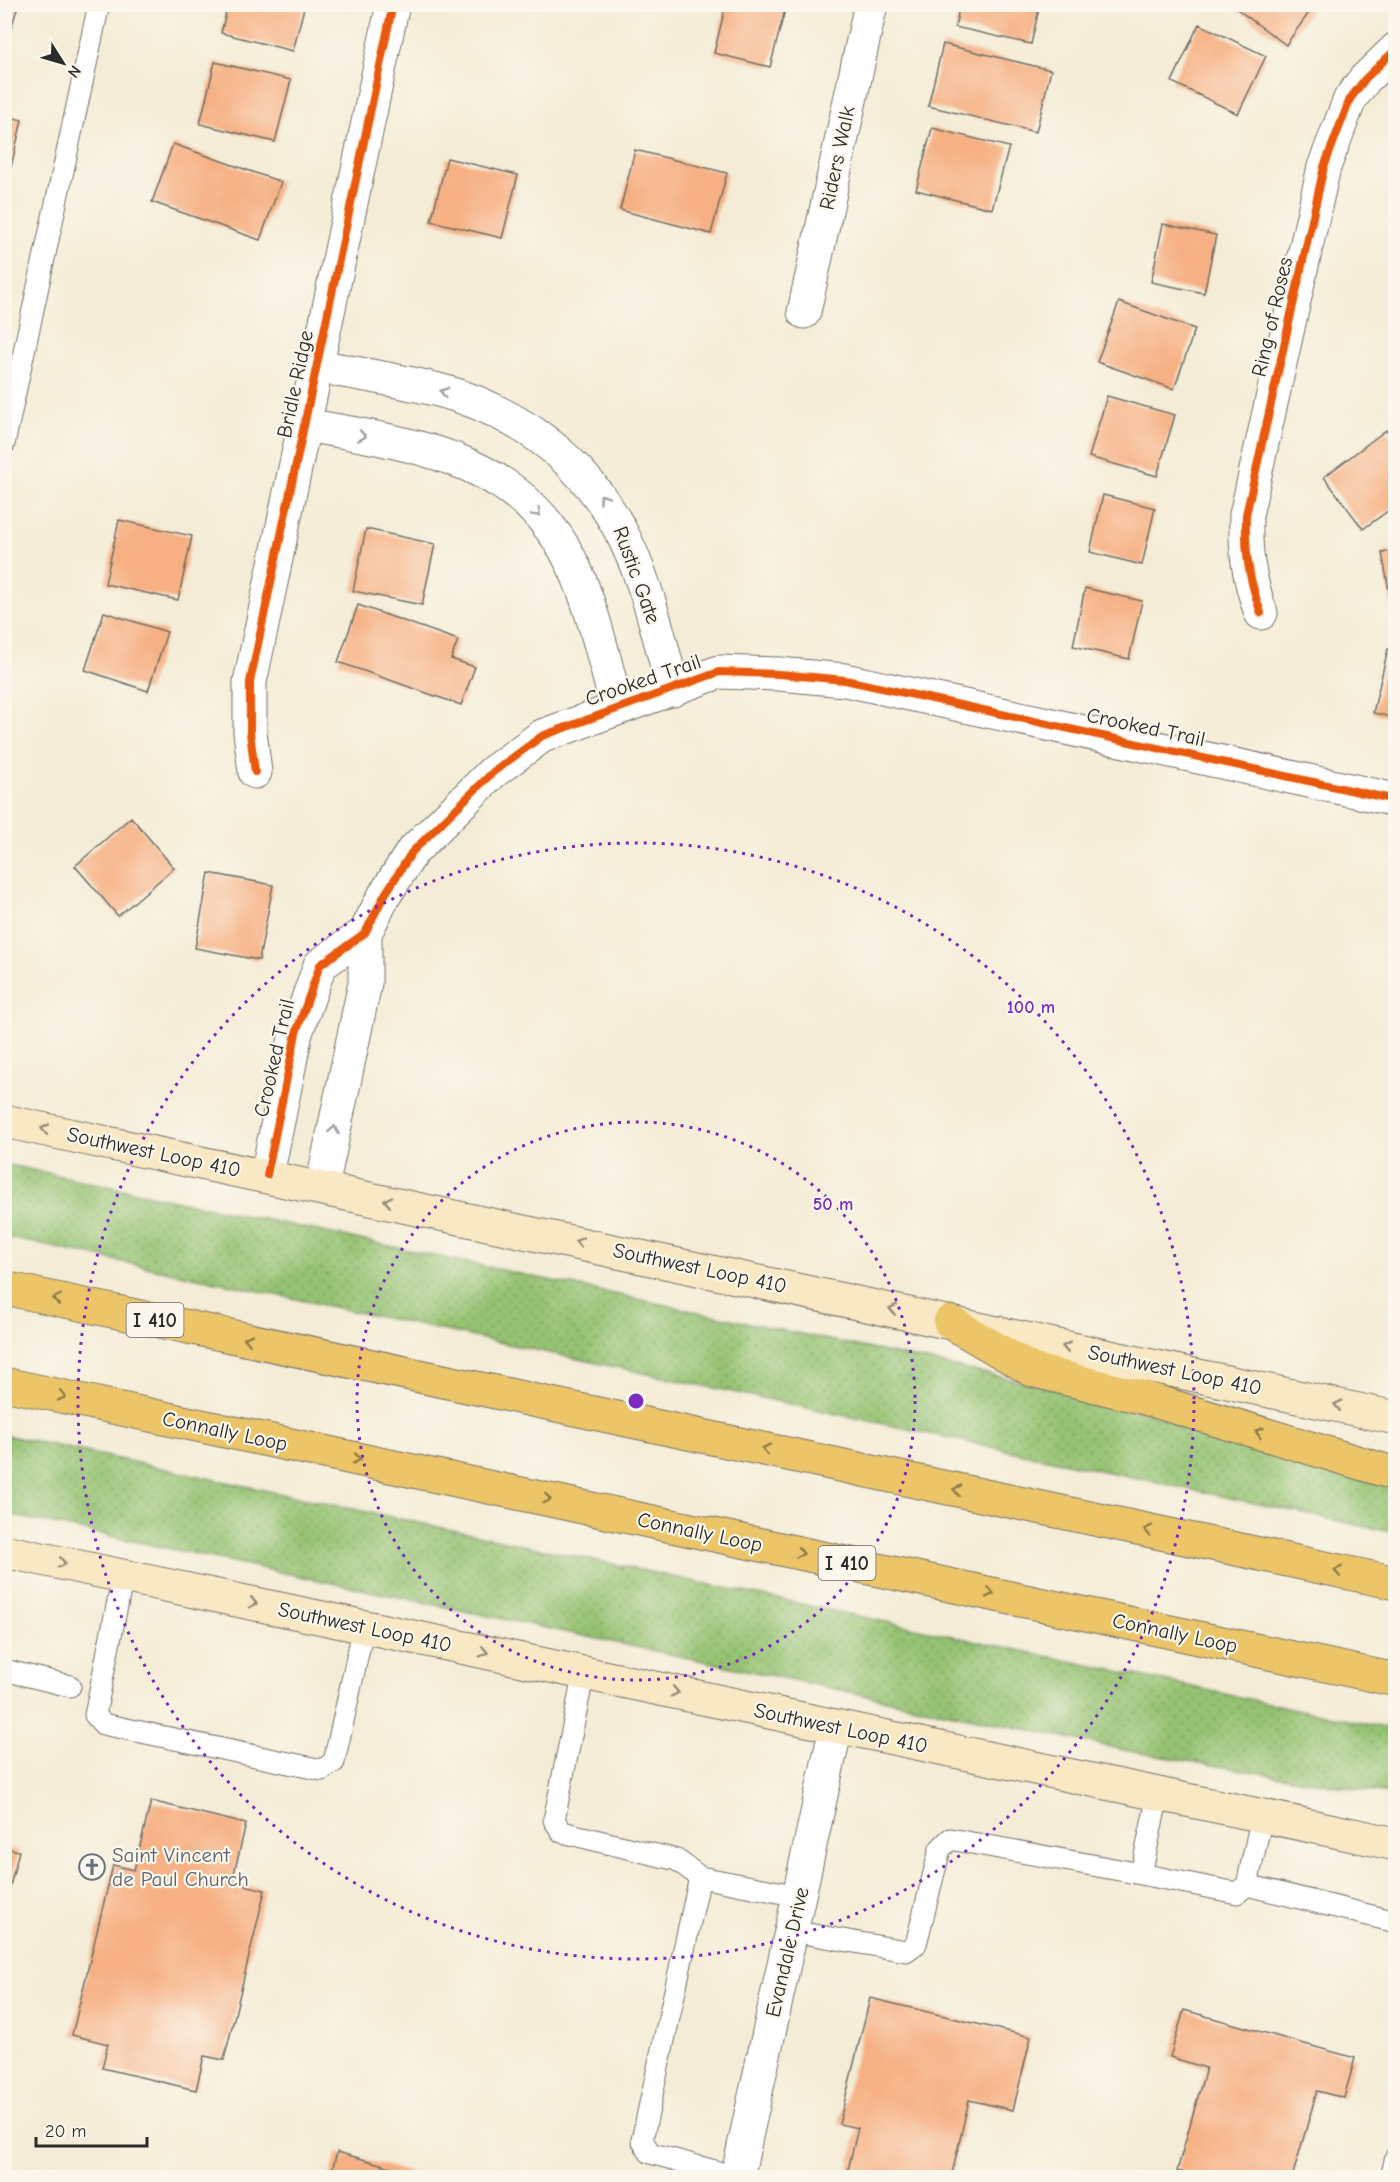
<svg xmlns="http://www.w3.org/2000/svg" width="1400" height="2182" font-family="'Comic Neue',sans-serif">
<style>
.green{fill:url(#green-dots);stroke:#60774e;stroke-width:1.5}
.building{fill:#f6b083}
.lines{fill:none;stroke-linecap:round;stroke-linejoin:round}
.lane-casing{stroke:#716f67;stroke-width:23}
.street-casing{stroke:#716f67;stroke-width:35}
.secondary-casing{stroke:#716f67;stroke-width:35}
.highway-casing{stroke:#716f67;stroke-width:35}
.lane{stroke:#fff;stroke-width:21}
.street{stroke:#fff;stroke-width:33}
.secondary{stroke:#f8e8c3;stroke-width:33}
.highway{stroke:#edc569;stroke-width:33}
.cycleway-casing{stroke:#fbf7ec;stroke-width:11}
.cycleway{stroke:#e8590c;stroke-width:8}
.oneway{stroke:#a0a0a0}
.oneway2{stroke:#928a77}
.oneway3{stroke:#8c784a}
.ring{fill:none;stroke:#7b2cbf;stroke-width:3;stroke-dasharray:3 6}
.labels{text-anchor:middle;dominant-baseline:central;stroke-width:4.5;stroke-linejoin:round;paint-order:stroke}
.shield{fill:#fbf7ec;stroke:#696865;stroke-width:1.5}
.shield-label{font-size:20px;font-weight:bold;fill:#2b2b2b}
.street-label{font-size:21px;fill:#2b2b2b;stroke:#fbf7ec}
.worship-label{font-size:21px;fill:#5b616d;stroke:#fbf7ec;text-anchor:start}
.centre{fill:#7b2cbf;stroke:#fbf7ec;stroke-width:3}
.ring-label{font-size:18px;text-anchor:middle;font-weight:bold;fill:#7b2cbf;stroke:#fbf7ec;stroke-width:4.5;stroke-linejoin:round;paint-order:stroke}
</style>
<defs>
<pattern id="green-dots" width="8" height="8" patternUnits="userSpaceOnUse" patternTransform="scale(1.5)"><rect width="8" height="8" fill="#95c372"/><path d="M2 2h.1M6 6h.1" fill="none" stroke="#7a9f5e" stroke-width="1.8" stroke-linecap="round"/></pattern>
</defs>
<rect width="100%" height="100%" fill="#fbf7ec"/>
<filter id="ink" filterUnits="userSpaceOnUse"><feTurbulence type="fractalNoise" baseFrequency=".0167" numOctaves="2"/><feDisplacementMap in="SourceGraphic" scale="12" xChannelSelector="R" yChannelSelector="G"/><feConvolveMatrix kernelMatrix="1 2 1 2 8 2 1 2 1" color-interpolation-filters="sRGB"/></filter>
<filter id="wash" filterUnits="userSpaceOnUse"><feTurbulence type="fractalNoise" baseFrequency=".008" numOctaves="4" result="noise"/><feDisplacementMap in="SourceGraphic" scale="24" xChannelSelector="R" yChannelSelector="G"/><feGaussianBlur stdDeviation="1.35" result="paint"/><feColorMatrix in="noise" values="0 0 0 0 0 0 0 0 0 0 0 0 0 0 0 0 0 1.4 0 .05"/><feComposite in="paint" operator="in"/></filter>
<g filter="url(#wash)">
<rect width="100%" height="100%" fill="#f4ecd6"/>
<path class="green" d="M5,1164l1011,216 116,28 263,79v46l-1390,-296z
M5,1435l1390,295v65l-261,-43 -1129,-238z"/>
<g id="blocks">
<path class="building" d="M228,4h77l-12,47 -72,-18z
M726,4h36l23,6 -15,57 -56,-14z
M960,4h80l-9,40 -76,-17z
M1230,4h85l-29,41z
M4,5l13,4 -12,39h-1z
M1199,24l67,32 -28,58 -66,-32z
M943,44l108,26 -15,62 -108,-26z
M215,62l76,18 -16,62 -75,-18z
M4,115l18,5 -11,47 -7,-2z
M932,128l77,19 -17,62 -76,-19z
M173,144l108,38 -21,58 -108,-38z
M635,150l92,23 -16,61 -91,-24z
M447,158l71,17 -16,63 -71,-17z
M1163,224l53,11 -12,58 -53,-11z
M1119,302l76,27 -21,60 -77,-27z
M1107,396l68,19 -18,61 -68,-19z
M1386,430l10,13v62l-33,24 -39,-52z
M1103,495l52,13 -13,57 -52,-13z
M119,520l73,16 -14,64 -73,-16z
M366,529l69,15 -13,61 -69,-14z
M1396,550v61l-3,1 -11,-59z
M1085,588l57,13 -13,58 -56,-13z
M358,605l100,35 -7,19 24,8 -14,38 -123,-43z
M104,612l63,20 -19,59 -63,-21z
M1388,649l8,2v67l-23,-5z
M131,817l43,51 -56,48 -43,-50z
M209,873l64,12 -14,75 -64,-12z
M151,1801l95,23 -14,58 33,8 -41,170 -20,-4 -8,34 -94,-22 6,-24 -36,-9 41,-170 21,5z
M4,1848l15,3 -14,55h-1z
M870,1998l161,39 -18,73 -44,-10 -18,78h-105l12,-50 -19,-4z
M1184,2010l171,48 -11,40 -27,-7 -25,87h-91l-24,-7 29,-103 -36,-11z
M337,2152l90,25v1h-97z"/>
</g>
</g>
<g filter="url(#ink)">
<use href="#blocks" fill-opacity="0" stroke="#716f67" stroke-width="1.5"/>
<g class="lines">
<g class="lane-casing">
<path id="lane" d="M4,444l95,-440
M123,1576l-28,139 8,9 219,46 12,-8 30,-136
M4,1670l66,16
M584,1672l-30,148 8,12 115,28 23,17
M1158,1795l-17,79 96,19 10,-8 15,-69
M1247,1885l149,37
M791,1931l115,20 10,-7 24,-95 10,-10 191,35
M737,2177l-87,-24 -8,-13 58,-263 99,19
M1391,2178l5,-21"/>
</g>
<g class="street-casing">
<path id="street" d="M804,312l67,-308
M317,366c41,8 84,14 125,25 31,8 60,22 87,39 97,64 117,154 144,260
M305,425c106,19 217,31 269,142 20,44 30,93 43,140
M1261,613c-13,-37 -16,-60 -15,-98l78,-348 26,-68 15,-20 31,-30
M255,772l-5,-40v-50l143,-678
M267,1175l29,-142 24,-68 45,-32 19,-37 28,-44 81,-80 49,-36 177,-64 60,2 66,6 551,120
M322,1187l43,-204v-50
M737,2178l99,-451"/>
</g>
<g class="secondary-casing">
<path id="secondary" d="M4,1121l1392,297
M4,1551l1392,293"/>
</g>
<g class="highway-casing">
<path id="highway" d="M4,1288l1392,295
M950,1322l82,48 116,29 248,75
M4,1384l1392,296"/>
</g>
<use href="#lane" class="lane"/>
<use href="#street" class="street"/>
<use href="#secondary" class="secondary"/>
<use href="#highway" class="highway"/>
<g class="cycleway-casing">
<path id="cycleway" d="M1261,613c-13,-37 -16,-60 -15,-98l78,-348 26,-68 15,-20 31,-30
M255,772l-5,-40v-50l143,-678
M267,1175l29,-142 24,-68 45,-32 19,-37 28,-44 81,-80 49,-36 177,-64 60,2 66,6 551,120"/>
</g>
<use href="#cycleway" class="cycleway"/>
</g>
<defs><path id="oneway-chevron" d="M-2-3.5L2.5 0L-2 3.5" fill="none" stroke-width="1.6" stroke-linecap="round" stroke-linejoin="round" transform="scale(1.5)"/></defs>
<g class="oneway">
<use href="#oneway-chevron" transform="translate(444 392) rotate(-164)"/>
<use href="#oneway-chevron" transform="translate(362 436) rotate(10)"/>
<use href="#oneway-chevron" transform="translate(603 498) rotate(-125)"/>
<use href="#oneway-chevron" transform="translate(537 513) rotate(45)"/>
<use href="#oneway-chevron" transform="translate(334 1130) rotate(-79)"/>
</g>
<g class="oneway2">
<use href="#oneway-chevron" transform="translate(45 1129) rotate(-168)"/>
<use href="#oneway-chevron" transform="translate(388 1201) rotate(-168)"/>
<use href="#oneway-chevron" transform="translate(579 1242) rotate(-168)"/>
<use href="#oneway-chevron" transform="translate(893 1309) rotate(-168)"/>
<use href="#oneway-chevron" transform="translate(1066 1347) rotate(-168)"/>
<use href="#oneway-chevron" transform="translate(1338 1405) rotate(-168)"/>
<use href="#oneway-chevron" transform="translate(62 1563) rotate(12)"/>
<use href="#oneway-chevron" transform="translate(253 1603) rotate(12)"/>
<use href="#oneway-chevron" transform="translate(484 1652) rotate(12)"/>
<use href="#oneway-chevron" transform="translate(675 1692) rotate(12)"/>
</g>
<g class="oneway3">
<use href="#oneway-chevron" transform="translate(57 1299) rotate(-168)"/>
<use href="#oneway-chevron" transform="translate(248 1339) rotate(-168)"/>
<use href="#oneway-chevron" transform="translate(62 1396) rotate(12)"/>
<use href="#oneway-chevron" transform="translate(1259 1432) rotate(-163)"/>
<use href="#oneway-chevron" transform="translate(766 1449) rotate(-168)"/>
<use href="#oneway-chevron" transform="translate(357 1459) rotate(12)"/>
<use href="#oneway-chevron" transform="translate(957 1490) rotate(-168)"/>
<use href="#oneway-chevron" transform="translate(547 1499) rotate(12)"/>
<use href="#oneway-chevron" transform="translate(1148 1530) rotate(-168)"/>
<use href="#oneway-chevron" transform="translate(800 1553) rotate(12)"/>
<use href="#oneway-chevron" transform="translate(1338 1571) rotate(-168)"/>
<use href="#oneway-chevron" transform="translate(990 1593) rotate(12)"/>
</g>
</g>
<g class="ring">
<circle cx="636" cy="1401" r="279"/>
<circle cx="636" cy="1401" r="558"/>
</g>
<defs>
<g id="church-ring" transform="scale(1.35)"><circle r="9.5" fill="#fbf7ec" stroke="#6b7280" stroke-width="1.5"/><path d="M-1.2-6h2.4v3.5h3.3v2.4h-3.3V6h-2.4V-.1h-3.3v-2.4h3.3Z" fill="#6b7280"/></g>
</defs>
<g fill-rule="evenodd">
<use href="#church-ring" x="92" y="1867"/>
</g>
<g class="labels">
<g class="shield">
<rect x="126.5" y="1303" width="57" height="34" rx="4.5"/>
<rect x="818.5" y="1546" width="57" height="34" rx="4.5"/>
</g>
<g class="shield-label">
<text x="155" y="1320">I 410</text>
<text x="847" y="1563">I 410</text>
</g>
<g class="street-label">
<text transform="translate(837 158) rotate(-78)">Riders Walk</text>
<text transform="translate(1272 317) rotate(-77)">Ring of Roses</text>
<text transform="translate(295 384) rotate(-78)">Bridle Ridge</text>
<text transform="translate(637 575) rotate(70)">Rustic Gate</text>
<text transform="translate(643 680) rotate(-19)">Crooked Trail</text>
<text transform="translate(1146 727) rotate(12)">Crooked Trail</text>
<text transform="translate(274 1058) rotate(-77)">Crooked Trail</text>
<text transform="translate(154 1152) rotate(12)">Southwest Loop 410</text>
<text transform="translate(700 1268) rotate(12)">Southwest Loop 410</text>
<text transform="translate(1175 1370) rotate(12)">Southwest Loop 410</text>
<text transform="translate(225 1431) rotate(12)">Connally Loop</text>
<text transform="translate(700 1532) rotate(12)">Connally Loop</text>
<text transform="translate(365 1627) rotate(12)">Southwest Loop 410</text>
<text transform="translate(1175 1633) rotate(12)">Connally Loop</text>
<text transform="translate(841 1728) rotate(12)">Southwest Loop 410</text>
<text transform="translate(787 1952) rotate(-77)">Evandale Drive</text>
</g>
<g class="worship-label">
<text x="112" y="1855">Saint Vincent<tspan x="112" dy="24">de Paul Church</tspan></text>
</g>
</g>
<circle cx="636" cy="1401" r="9" class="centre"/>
<g class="ring-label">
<text x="1031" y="1013">100 m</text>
<text x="833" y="1210">50 m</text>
</g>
<rect width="1400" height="2182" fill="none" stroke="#fbf7ec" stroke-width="24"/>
<g transform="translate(63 63) rotate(127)" stroke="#fbf7ec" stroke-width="4.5" paint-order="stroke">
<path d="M0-4.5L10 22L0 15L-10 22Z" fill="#2b2b2b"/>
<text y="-9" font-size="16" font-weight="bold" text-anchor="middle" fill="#2b2b2b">N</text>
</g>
<path d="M36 2137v9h111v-9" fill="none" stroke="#2b2b2b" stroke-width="3"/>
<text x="45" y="2137" font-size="18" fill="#2b2b2b" stroke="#fbf7ec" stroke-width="4.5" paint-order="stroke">20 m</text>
</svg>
